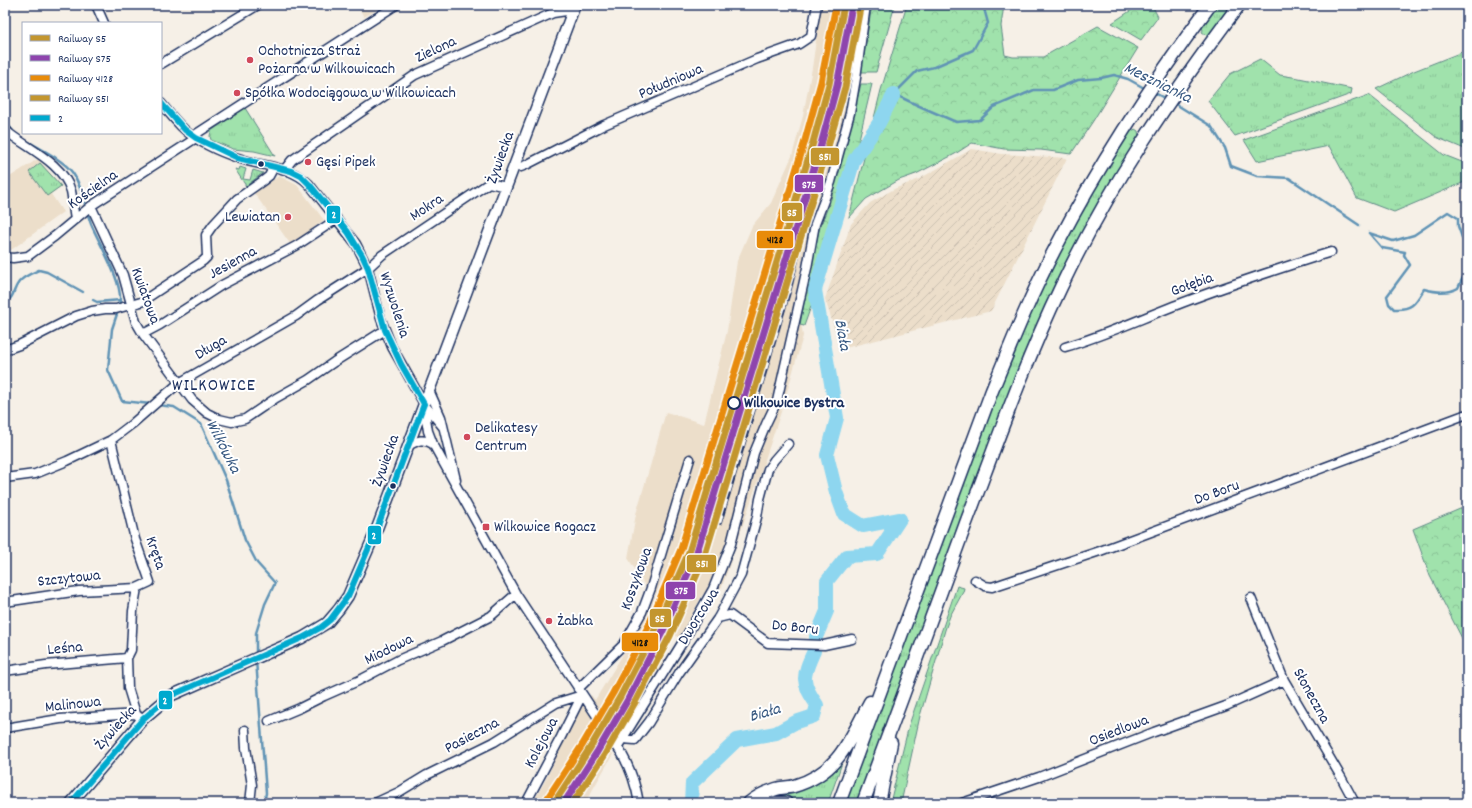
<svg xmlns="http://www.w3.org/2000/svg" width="1472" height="808" font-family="Dekko,sans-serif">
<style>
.built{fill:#ecdeca}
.industrial{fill:url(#industrial-furrows)}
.grass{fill:url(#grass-tufts);stroke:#5e8885}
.forest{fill:url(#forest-crowns);stroke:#5e8885}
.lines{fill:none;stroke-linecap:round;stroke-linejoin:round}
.stream{stroke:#6093b5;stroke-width:2.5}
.river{stroke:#8ed6ef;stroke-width:14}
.minor-casing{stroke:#1b2f5e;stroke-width:11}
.major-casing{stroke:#1b2f5e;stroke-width:13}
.highway-casing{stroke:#1b2f5e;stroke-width:15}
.minor{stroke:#fff;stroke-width:8}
.major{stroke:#fff;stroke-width:10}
.highway{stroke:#fff;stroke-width:12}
.rail-casing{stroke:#1b2f5e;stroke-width:4}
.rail{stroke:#fff;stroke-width:2.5;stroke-dasharray:8;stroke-linecap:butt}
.bus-1-casing{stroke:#fff;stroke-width:9}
.bus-1{stroke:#00a9ce;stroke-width:6}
.rail-1-casing{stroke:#fff;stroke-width:10}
.rail-2-casing{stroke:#fff;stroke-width:10}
.rail-3-casing{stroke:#fff;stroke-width:10}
.rail-4-casing{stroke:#fff;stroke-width:10}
.rail-1{stroke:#c3962f;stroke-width:7}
.rail-2{stroke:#8e44ad;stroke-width:7}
.rail-3{stroke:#e88b09;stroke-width:7}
.rail-4{stroke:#c3962f;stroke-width:7}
.poi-dot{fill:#d1495b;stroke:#fff;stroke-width:1.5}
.bus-dot{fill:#1b2f5e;stroke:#fff;stroke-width:1.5}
.stop-dot{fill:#fff;stroke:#1b2f5e;stroke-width:2}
.labels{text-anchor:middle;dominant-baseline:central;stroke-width:4;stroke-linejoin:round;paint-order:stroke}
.street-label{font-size:16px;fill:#1b2f5e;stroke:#fff}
.poi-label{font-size:16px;fill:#1b2f5e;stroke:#fff;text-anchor:start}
.stop-label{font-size:16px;font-weight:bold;fill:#1b2f5e;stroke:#fff;text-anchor:start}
.water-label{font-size:17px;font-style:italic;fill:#385982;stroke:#fff}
.quarter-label{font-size:18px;letter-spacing:1px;fill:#1b2f5e;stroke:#fff}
.line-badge{stroke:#fff;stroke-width:1.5}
.badge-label{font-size:11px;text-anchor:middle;font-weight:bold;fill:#fff}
.pale-badge-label{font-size:11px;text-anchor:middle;font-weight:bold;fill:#111}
</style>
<defs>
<pattern id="industrial-furrows" width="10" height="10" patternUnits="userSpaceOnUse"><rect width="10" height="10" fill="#ecdeca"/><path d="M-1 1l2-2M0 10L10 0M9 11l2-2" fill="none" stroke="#cabfb0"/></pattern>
<pattern id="grass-tufts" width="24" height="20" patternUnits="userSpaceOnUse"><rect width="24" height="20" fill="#a0e2ac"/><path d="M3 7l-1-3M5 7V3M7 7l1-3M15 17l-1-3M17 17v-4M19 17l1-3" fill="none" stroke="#89c296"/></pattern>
<pattern id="forest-crowns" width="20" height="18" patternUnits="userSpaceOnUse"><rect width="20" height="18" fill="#a0e2ac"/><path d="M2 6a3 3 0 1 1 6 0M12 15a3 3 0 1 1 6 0" fill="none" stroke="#89c296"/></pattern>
</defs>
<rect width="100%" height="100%" fill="#f6f0e7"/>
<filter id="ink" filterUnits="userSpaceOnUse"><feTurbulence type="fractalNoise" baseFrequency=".025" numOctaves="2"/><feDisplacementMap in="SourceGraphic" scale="8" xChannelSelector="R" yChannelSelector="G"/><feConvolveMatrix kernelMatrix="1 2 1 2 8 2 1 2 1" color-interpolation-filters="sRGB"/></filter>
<g filter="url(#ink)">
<path class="built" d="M357,5h28l-21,12z
M821,5h40l-10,77 -16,74 -20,60 -15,57 -3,21 6,42 -20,70 -61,181 -19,7 -24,44 -4,-3 -13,21 4,3 -58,89 5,6 -28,49h-52l13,-24 34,-72 11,-12 4,5 38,-62 23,-45 -9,-4 -19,-31 8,-44 30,-102 38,12 23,-93 10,-70 15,-35 19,-23 21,-47 11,-40 9,-48z
M38,159l24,27 -11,8 12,18 -56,41 -2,-1v-72z
M279,176l18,9 27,35 -33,25 -37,-52z"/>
<path class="industrial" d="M972,149l30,5 65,4 -76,153 -150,38 -16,-50 26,-75 19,-21 24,-14 25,-10z"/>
<path class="grass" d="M1216,5h15l-23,31 -6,-4 1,-2 -2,-5z
M1467,50v100l-31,-13 -60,-48 38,-18z
M1260,59l20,16 19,3 53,11 -1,5 -116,42 -27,-35 22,-27z
M1369,95l75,60 23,9v17l-73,31 -37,-14 -28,-52 -72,15 -13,-21z
M245,108l30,48 -21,-5 -21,-2 -22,-9 -1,-4 1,-5z
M1135,129l3,2 1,6 -61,105 -220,561h-13l132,-358 39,-100 35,-77 22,-42 56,-96h5z
M40,163l21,23 -14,10 -18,-24z
M240,167l6,2 -3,10 7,1 3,-10 10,3 -17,13 -11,-17 4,1z
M957,586l7,2 -1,4 -13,24 -5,14 -25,86 -19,87h-11l19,-78z
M843,760l-15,43h-26l-21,-7c28,-8 41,-15 62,-36z"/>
<path class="forest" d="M872,5h23l-19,67h-15z
M907,5h97l-3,21 4,29 8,2h30l55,-31 40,22 -45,73 -22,33 -30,-4 -37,-1 -32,-6 -17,11 -39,20 -17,6 -33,19 -17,19 32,-128z
M1152,5l6,12 -17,23 -29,-17 21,-14 12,-1z
M861,84h11l-16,68 -26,101 -26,73 -4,-1 9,-52 10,-43 12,-31z
M1467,506v142l-37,-72 -17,-47z"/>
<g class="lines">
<path class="stream" d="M983,5l5,18 -15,27 -39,17 -17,4 -23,23 23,11 39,17 24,-2 14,-13 40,-17h19l25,-10 23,-2 13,-3 14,4 18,10
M1153,92l13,7
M1174,103l37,23 14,22 6,18 26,10 32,2 70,47
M5,121l7,9
M29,142c13,8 34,18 43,30 10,13 13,36 19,52 8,19 35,63 28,82
M1369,233l13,15 23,4 -1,3 6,10 -23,31 2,8 5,5c18,1 21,-5 30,-20 11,3 24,5 34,-1l7,-15 2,1
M1369,233l24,8 21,-6 34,-23 10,6v8l6,17h3
M93,300l4,2 24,-2
M5,303c11,-8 7,-12 14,-21 5,-6 13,-9 20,-12l8,2 36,20
M118,311l-6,18 -4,41 14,31 29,3
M158,405l16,2 27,17 25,56 19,60 12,23 18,20 -10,21 -9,29v22
M256,660l10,133 -2,10"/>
<path class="river" d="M816,637l11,-26v-30l20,-25 30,-2 23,-35 -37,7 -19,-12 -8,-22 -9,-37 10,-37 -22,-128 39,-130 25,-37 15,-29
M691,803l1,-20 45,-43 39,-7 20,-11 18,-6 3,-11c-16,-23 -15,-28 -3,-54"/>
<g class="minor-casing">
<path id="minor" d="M96,5l8,18
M161,64l97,-59
M161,103c8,10 16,20 25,28 14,12 34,21 52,27 24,9 52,7 71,26l47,60 12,24 13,51 11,28 32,57 19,23
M5,129l5,5c21,16 53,30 61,57 2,9 2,19 4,28
M193,136l203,-131
M515,165l6,2 5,-2 78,-40 153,-66 42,-15 12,-8 6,-31
M285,169l7,-9 123,-85 138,-62 20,-3
M91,206l32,69 13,47 7,12 49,66 15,13 12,6 13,3 13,-3 31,-21 32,-18 26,-18 51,-32
M5,257l8,1 15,-2 27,-20 36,-30 105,-68
M143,334l17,-9 62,-40 74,-39 41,-27
M1065,347c42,-12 81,-31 122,-46 47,-18 95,-33 144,-49
M5,350l14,-5 57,-29 16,-5 13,-2h11l25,-7 62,-41 4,-4 -1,-22 7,-10 24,-26 27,-19 5,-4 5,-9
M429,390l12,27 15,63
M424,405l4,26 5,13 83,150 106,160c9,16 14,31 17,49
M111,440l24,99 15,43 -13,6 -4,23 -2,39 -4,8 1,30 8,26
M408,446c10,-6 15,-8 25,-2
M5,478l30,-4 32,-13 44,-21 21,-16 47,-41 117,-67 22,-16 50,-32 14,-13 107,-72 17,4
M975,580l10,6 7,1 108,-36 367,-137
M1251,598l33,82 57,97 14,26
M5,602l74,-11 58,-3
M718,618l12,-3 38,28 56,2 28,-6
M5,671l41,-6 81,-7
M578,689l46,-45 18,-32 9,-24 39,-129
M269,721l31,-13 24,-12 34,-15 40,-21 44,-19 49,-25 25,-22
M5,728l55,-9 76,-5 3,3
M245,730l1,18 6,37 -2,18
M622,739l13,1 14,-18 30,-49 39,-55 23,-43 16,-58 3,-18 8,-30 6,-9 14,-16
M618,746l66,-106 29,-51 18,-45 23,-91 12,-29 11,-23 30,-133 8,-44 16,-42 19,-69 6,-35 10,-73
M375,803l24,-11 28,-17 67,-33 62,-39 26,-8
M526,803l35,-66 21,-42
M962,803l77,-26 115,-45 72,-26 58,-26"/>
</g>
<g class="major-casing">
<path id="major" d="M71,803l72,-84 27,-23 132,-58 25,-15 12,-14 9,-13 28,-65 199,-526"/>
</g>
<g class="highway-casing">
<path id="highway" d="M749,803c7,-6 18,-11 27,-14 6,-2 13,-1 18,-3 45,-13 56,-47 76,-84
M772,803h14
M839,803l152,-410c20,-49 40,-99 65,-146 44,-85 97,-165 154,-242
M863,803c35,-93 69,-187 103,-280 30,-79 58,-159 95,-236 48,-101 111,-193 178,-282
M879,803l12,-60"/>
</g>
<use href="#minor" class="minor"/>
<use href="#major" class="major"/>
<use href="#highway" class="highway"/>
<g class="rail-casing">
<path id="rail" d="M720,523l70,-234 23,-94 15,-78"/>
</g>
<use href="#rail" class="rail"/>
<g class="bus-1-casing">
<path id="bus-1" d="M161,103l24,27 11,8 42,20 53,13 10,5 8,8 39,48 14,23 6,13 17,62 16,34 23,40
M71,803l72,-84 27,-23 132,-58 18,-10 10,-8 18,-24 28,-65 48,-127"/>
</g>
<use href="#bus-1" class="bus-1"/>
<g class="rail-1-casing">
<path id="rail-1" d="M554,803l36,-55 30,-51 35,-67 34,-78 123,-406 17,-62 15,-79"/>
</g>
<g class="rail-2-casing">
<path id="rail-2" d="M564,803l33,-51 30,-51 35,-68 34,-78 124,-407 17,-63 15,-79"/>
</g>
<g class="rail-3-casing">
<path id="rail-3" d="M547,799l36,-55 30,-51 35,-66 33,-78 123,-405 17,-62 15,-77"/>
</g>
<g class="rail-4-casing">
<path id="rail-4" d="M573,803l31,-47 30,-52 36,-68 34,-78 123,-408 18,-63 15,-79"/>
</g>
<use href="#rail-1" class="rail-1"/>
<use href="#rail-2" class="rail-2"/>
<use href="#rail-3" class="rail-3"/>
<use href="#rail-4" class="rail-4"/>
</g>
</g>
<g class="poi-dot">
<circle cx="250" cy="60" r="4"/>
<circle cx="237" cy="93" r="4"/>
<circle cx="308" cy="162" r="4"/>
<circle cx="288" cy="217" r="4"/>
<circle cx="467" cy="437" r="4"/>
<rect x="482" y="523" width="8" height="8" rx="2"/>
<circle cx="549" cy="621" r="4"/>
</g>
<g class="bus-dot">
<circle cx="261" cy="164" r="3.5"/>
<circle cx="393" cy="486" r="3.5"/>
</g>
<circle class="stop-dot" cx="734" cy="403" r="6"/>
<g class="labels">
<g class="street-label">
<text transform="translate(436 50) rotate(-25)">Zielona</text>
<text transform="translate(671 82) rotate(-23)">Południowa</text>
<text transform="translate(501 158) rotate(-70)">Żywiecka</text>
<text transform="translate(93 190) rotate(-35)">Kościelna</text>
<text transform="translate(427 208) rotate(-34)">Mokra</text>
<text transform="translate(233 263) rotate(-29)">Jesienna</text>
<text transform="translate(1192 285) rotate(-20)">Gołębia</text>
<text transform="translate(145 296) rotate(70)">Kwiatowa</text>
<text transform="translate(394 305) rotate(72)">Wyzwolenia</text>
<text transform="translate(211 348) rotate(-30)">Długa</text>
<text transform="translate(386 461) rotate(-70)">Żywiecka</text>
<text transform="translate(1217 493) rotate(-20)">Do Boru</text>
<text transform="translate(155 553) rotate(71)">Kręta</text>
<text transform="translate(69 579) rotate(-6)">Szczytowa</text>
<text transform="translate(637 579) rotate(-70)">Koszykowa</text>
<text transform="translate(699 617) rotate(-58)">Dworcowa</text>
<text transform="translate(795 628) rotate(6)">Do Boru</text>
<text transform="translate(65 649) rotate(-5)">Leśna</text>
<text transform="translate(389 650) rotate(-26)">Miodowa</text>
<text transform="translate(1311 696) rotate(61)">Słoneczna</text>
<text transform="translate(73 705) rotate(-6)">Malinowa</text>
<text transform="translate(116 728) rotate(-48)">Żywiecka</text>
<text transform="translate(1119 731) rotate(-21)">Osiedlowa</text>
<text transform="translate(472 736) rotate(-28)">Pasieczna</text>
<text transform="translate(542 743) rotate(-62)">Kolejowa</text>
</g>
<g class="poi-label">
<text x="258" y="51">Ochotnicza Straż<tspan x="258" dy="18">Pożarna w Wilkowicach</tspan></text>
<text x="245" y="93">Spółka Wodociągowa w Wilkowicach</text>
<text x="316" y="162">Gęsi Pipek</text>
<text x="280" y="217" text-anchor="end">Lewiatan</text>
<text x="475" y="428">Delikatesy<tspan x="475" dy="18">Centrum</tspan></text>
<text x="494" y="527">Wilkowice Rogacz</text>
<text x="557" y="621">Żabka</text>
</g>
<g class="stop-label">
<text x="744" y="403">Wilkowice Bystra</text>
</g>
<g class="water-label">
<text transform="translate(1157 84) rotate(26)">Mesznianka</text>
<text transform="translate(841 335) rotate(80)">Biała</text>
<text transform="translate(222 447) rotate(63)">Wilkówka</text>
<text transform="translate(765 714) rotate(-16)">Biała</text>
</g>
<g class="quarter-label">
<text x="214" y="386">WILKOWICE</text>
</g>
</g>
<g class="line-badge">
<rect x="810" y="147" width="30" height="19" rx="4" fill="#c3962f"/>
<rect x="794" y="174" width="30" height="19" rx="4" fill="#8e44ad"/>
<rect x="781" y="202" width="22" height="20" rx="4" fill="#c3962f"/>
<rect x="326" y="205" width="15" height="19" rx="4" fill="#00a9ce"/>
<rect x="756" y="230" width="38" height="19" rx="4" fill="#e88b09"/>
<rect x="367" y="525" width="15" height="20" rx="4" fill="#00a9ce"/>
<rect x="686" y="554" width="31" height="19" rx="4" fill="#c3962f"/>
<rect x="665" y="581" width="31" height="19" rx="4" fill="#8e44ad"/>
<rect x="649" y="608" width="23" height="20" rx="4" fill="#c3962f"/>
<rect x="621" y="632" width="38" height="20" rx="4" fill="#e88b09"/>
<rect x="158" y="690" width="15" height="20" rx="4" fill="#00a9ce"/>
</g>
<g class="badge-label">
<text x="825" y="160">S51</text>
<text x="809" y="188">S75</text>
<text x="792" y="216">S5</text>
<text x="334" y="218">2</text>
<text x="374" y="539">2</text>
<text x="702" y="567">S51</text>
<text x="681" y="594">S75</text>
<text x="660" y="622">S5</text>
<text x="165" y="704">2</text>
</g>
<g class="pale-badge-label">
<text x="775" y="243">4128</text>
<text x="640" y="646">4128</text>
</g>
<rect width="1472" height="808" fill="none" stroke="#fff" stroke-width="20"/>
<rect x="10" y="10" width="1452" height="788" fill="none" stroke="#1b2f5e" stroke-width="1.5" filter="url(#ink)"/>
<rect x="22" y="22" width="140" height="112" fill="#ffffff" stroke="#a4acbf"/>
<rect x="30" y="35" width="20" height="6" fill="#c3962f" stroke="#a4acbf"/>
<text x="58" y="42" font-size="12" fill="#1b2f5e">Railway S5</text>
<rect x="30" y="55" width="20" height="6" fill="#8e44ad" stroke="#a4acbf"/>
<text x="58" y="62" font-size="12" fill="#1b2f5e">Railway S75</text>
<rect x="30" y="75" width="20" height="6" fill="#e88b09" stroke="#a4acbf"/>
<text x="58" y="82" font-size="12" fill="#1b2f5e">Railway 4128</text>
<rect x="30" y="95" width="20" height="6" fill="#c3962f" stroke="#a4acbf"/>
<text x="58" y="102" font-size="12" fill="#1b2f5e">Railway S51</text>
<rect x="30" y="115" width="20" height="6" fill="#00a9ce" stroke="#a4acbf"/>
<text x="58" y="122" font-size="12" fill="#1b2f5e">2</text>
</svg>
